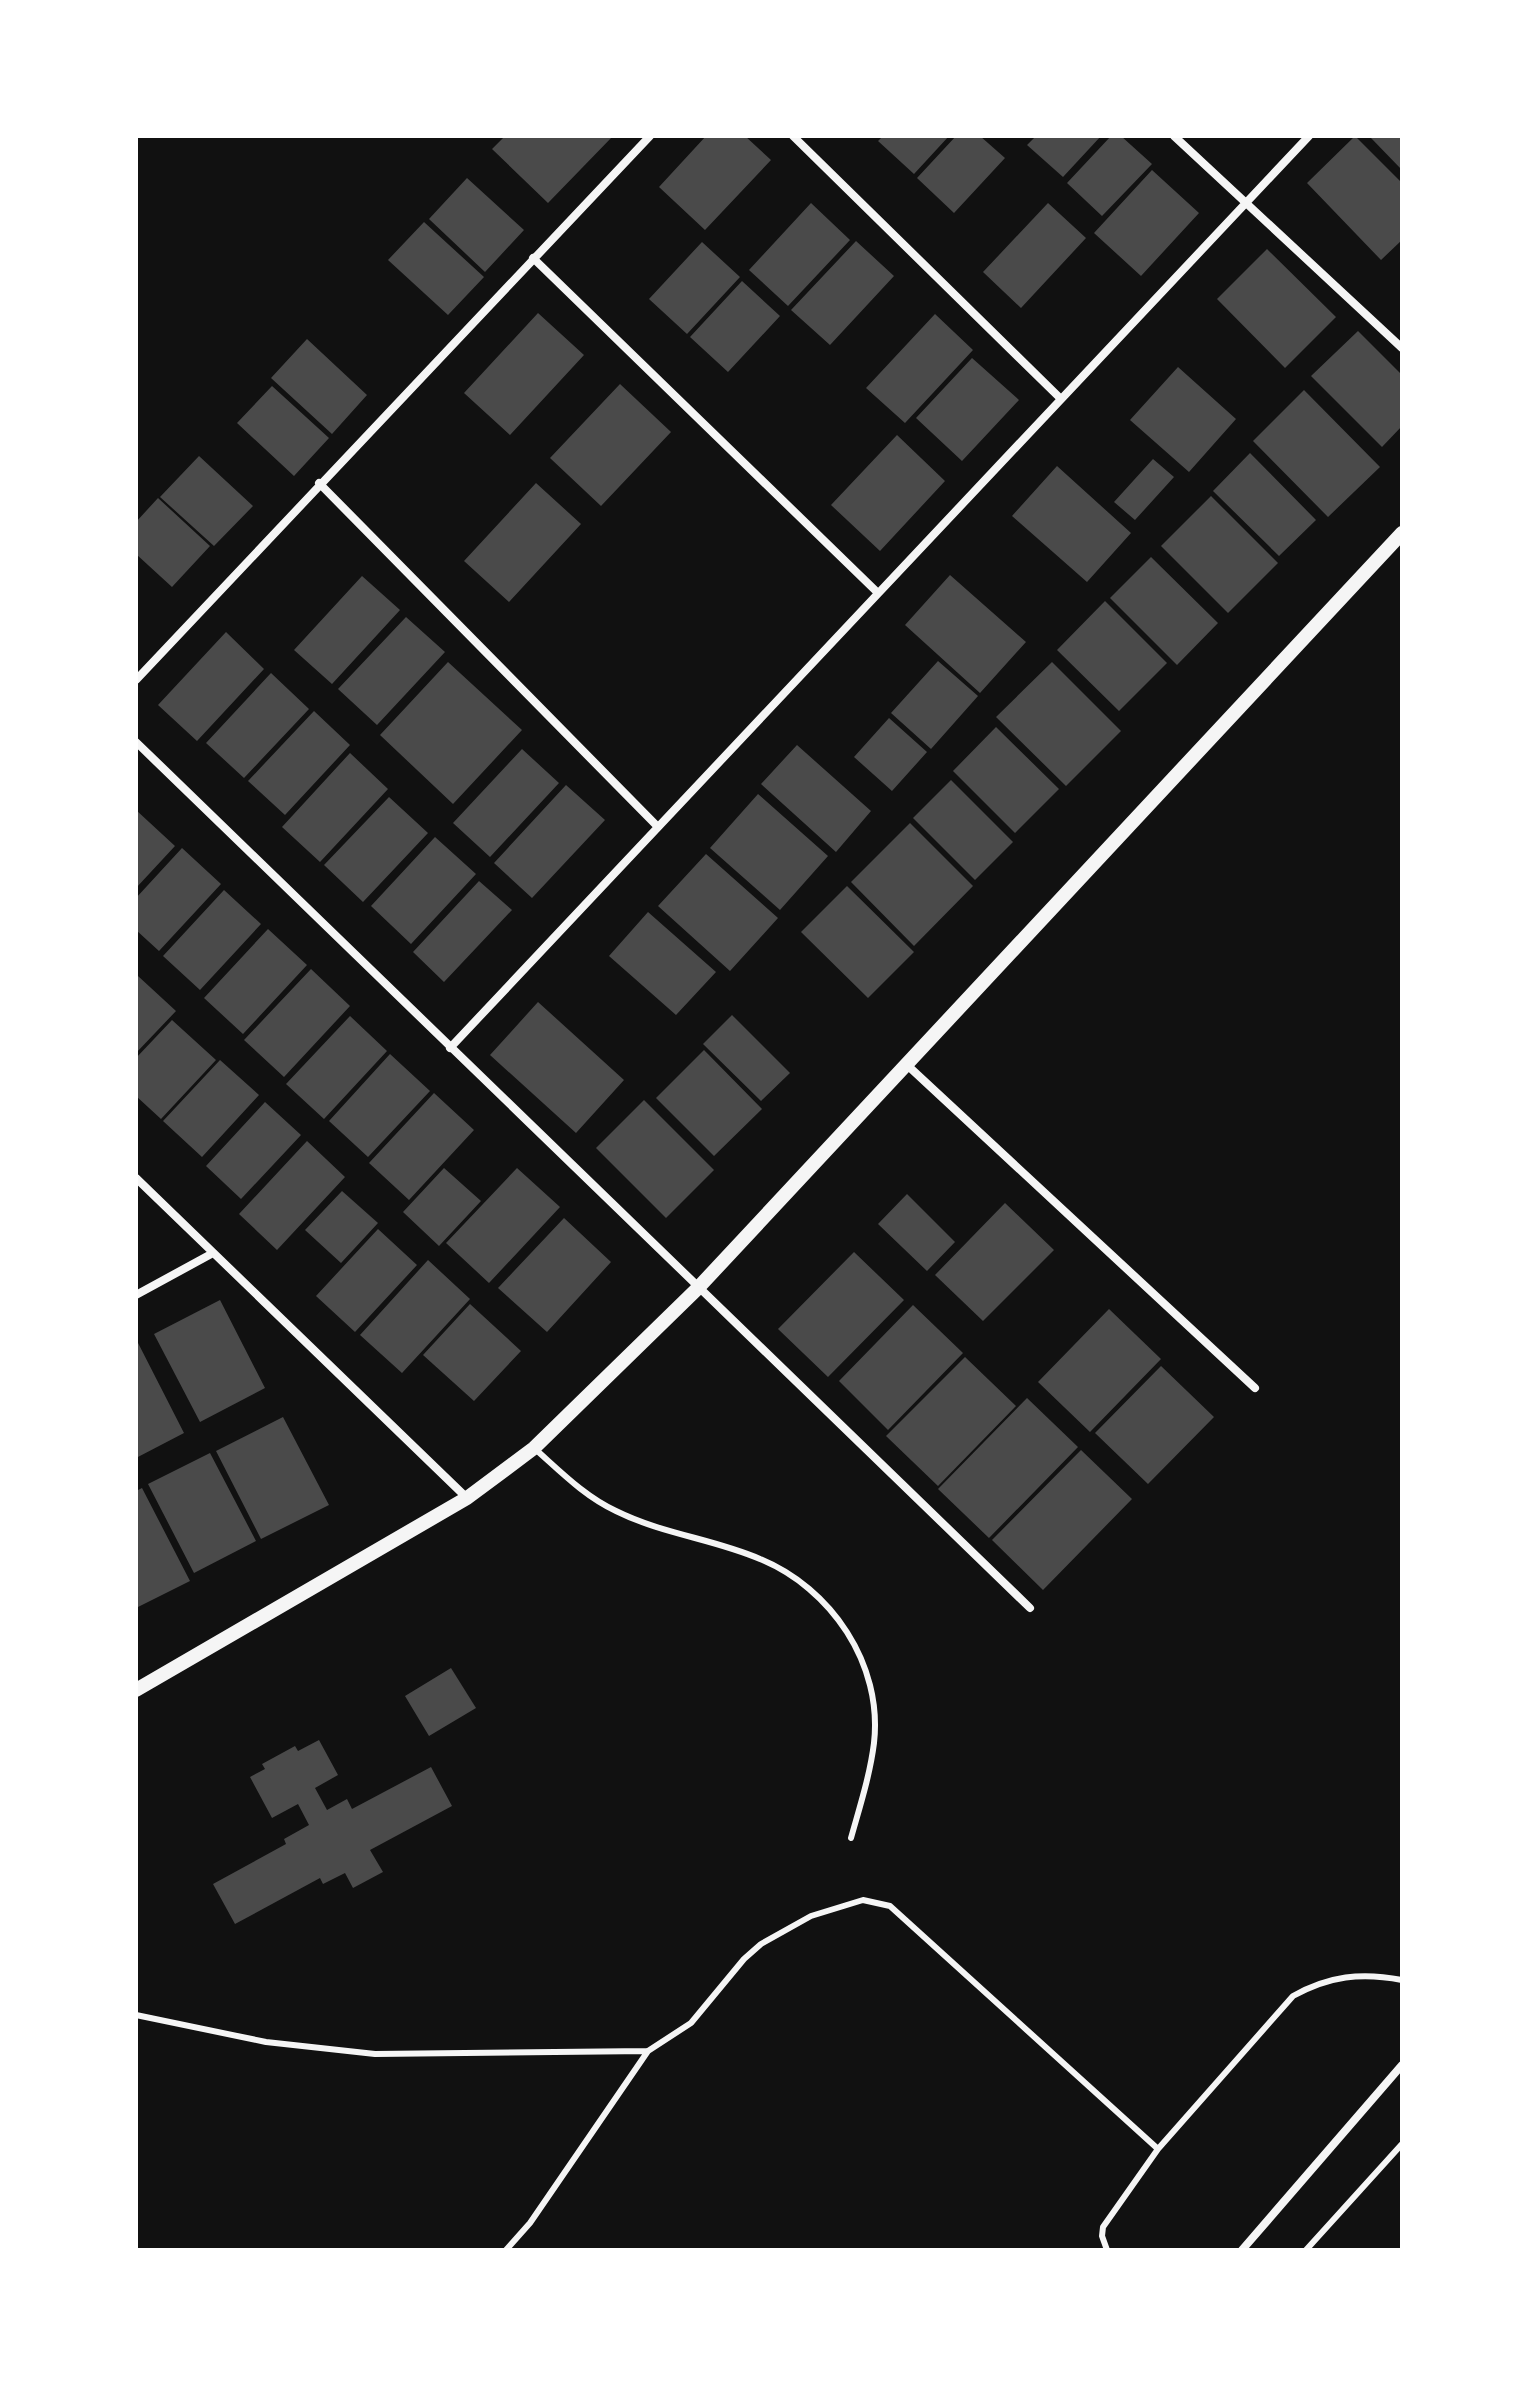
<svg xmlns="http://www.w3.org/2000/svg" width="1538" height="2386" font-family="'Exo 2',sans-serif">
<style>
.building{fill:#4a4a4a}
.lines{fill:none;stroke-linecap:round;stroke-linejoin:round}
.service{stroke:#f5f5f5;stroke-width:6}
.minor{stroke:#f5f5f5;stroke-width:8}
.tertiary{stroke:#f5f5f5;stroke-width:14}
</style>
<rect width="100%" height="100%" fill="#111"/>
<path class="building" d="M505,136h108l-65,67 -56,-54z
M706,136h39l26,24 -66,70 -46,-43z
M883,136h66l-35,38 -36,-33z
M956,136h24l25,22 -51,55 -37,-35z
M1036,136h65l-38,41 -36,-32z
M1111,136h10l31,28 -50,52 -35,-33z
M1355,136l47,47v57l-21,20 -74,-77z
M1373,136h29v34l-31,-32z
M1152,170l47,43 -58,63 -47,-43z
M467,178l57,52 -39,42 -56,-53z
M811,203l39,37 -62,66 -39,-36z
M1048,203l38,35 -65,70 -38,-36z
M424,222l60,55 -36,38 -60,-55z
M856,241l38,35 -64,69 -39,-35z
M702,242l38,35 -53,57 -38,-35z
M1267,249l69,68 -51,51 -68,-69z
M742,281l38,35 -52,56 -38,-35z
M538,313l46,42 -74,80 -46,-42z
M935,314l38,36 -68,73 -39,-35z
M1358,331l44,44v51l-20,21 -71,-71z
M307,339l60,56 -35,39 -61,-56z
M972,358l47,42 -57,61 -46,-43z
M1178,367l58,52 -47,53 -59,-52z
M620,384l51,48 -70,74 -51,-48z
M272,386l57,52 -35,38 -57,-53z
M1304,390l76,77 -52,50 -75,-76z
M897,435l48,46 -65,70 -49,-46z
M1250,453l66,67 -37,36 -66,-65z
M199,456l54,50 -39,40 -54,-49z
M1153,459l21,18 -39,43 -21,-18z
M1057,466l74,67 -44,49 -75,-66z
M536,483l45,41 -72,78 -45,-41z
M1211,496l67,67 -50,50 -67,-67z
M158,498l52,48 -38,41 -36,-33v-32z
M1151,557l67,66 -41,42 -67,-67z
M950,575l76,67 -46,51 -75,-68z
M362,576l38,34 -68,74 -38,-34z
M1105,601l62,62 -48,48 -62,-61z
M406,617l39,35 -68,73 -39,-36z
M226,632l38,37 -67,72 -39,-36z
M938,661l40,35 -47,53 -40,-36z
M448,662l74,68 -69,74 -73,-69z
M1052,662l69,69 -55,55 -70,-69z
M271,673l38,36 -65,69 -38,-35z
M314,711l36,34 -65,70 -37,-34z
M889,718l38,34 -35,39 -38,-34z
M996,727l63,62 -44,44 -62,-62z
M797,745l74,66 -35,41 -75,-68z
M522,749l37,34 -69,74 -37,-34z
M350,753l38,36 -68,73 -38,-35z
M951,780l62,62 -38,38 -62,-62z
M566,785l39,35 -73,78 -38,-35z
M758,794l70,62 -48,54 -70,-62z
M389,797l39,36 -65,69 -39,-37z
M136,810l39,36 -39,42z
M910,823l63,63 -59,60 -63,-64z
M435,837l41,37 -65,70 -40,-38z
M182,848l39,36 -62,67 -23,-21v-32z
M706,854l72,64 -48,53 -72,-65z
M479,881l33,29 -68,72 -31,-30z
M847,886l67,66 -46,46 -67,-66z
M224,890l37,34 -61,66 -37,-34z
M648,912l68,60 -40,43 -67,-59z
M268,929l39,36 -64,69 -39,-36z
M311,969l39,37 -66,71 -40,-37z
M138,976l38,35 -40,42v-75z
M538,1002l86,78 -48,53 -86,-78z
M732,1015l58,58 -29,28 -58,-57z
M350,1016l37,35 -63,68 -38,-35z
M172,1020l44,40 -55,59 -25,-23v-38z
M704,1050l58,59 -48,47 -58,-58z
M390,1054l40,37 -62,66 -39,-36z
M220,1060l39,35 -57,62 -39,-36z
M434,1093l40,37 -65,70 -40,-37z
M644,1100l70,70 -48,48 -70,-70z
M265,1102l36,33 -60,64 -35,-33z
M307,1141l38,36 -68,73 -38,-36z
M444,1168l37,33 -42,45 -36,-34z
M517,1168l43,39 -71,76 -43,-40z
M342,1191l36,32 -37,40 -36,-33z
M907,1194l48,48 -28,29 -49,-47z
M1005,1203l49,47 -71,71 -48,-46z
M564,1218l47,44 -64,70 -49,-44z
M378,1229l39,36 -62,67 -39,-36z
M854,1252l50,48 -76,77 -50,-48z
M428,1260l42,39 -68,74 -42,-38z
M220,1300l45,88 -65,34 -46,-88z
M470,1304l51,47 -47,50 -51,-46z
M913,1305l50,48 -75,77 -49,-49z
M1109,1309l52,50 -71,73 -52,-50z
M136,1339l48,94 -48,25z
M965,1357l51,49 -78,80 -52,-50z
M1161,1366l53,51 -66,67 -53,-51z
M1027,1398l51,49 -89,91 -51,-49z
M283,1417l46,88 -68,34 -45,-88z
M1081,1450l51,49 -89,91 -51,-50z
M210,1453l46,88 -62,32 -46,-89z
M142,1488l48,93 -54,27v-117z
M451,1668l25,40 -47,28 -24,-40z
M319,1740l19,35 -23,13 12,22 20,-11 5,10 79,-42 21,39 -82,44 13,22 -30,16 -8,-15 -22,11 -3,-6 -85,46 -22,-40 73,-40 -2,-5 25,-14 -11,-21 -26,14 -22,-41 15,-8 -3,-5 33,-18 3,5z"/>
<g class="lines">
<path class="service" d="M534,1448c26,23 50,48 82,63 46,23 98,28 144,48 71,29 123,105 114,184 -4,32 -14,63 -23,95
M136,2015l130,27 109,12 273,-3 43,-28 53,-64 17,-15 50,-28 52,-16 27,6 268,243
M506,2250l24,-27 118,-172
M1107,2250l-5,-14 1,-9 55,-78 135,-153c36,-20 68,-24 109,-16
M1306,2250l96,-106"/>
<path class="minor" d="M793,136l268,263
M1174,136l228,212
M533,258l345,335
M319,483l339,344
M136,680l514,-544
M136,742l894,866
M450,1048l859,-912
M906,1064l349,324
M136,1178l331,320
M136,1295l77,-42
M1242,2250l160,-185"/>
<path class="tertiary" d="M136,1690l331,-192 67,-50 163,-159 705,-756"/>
</g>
<rect width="1538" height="2386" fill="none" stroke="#ffffff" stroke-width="276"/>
</svg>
